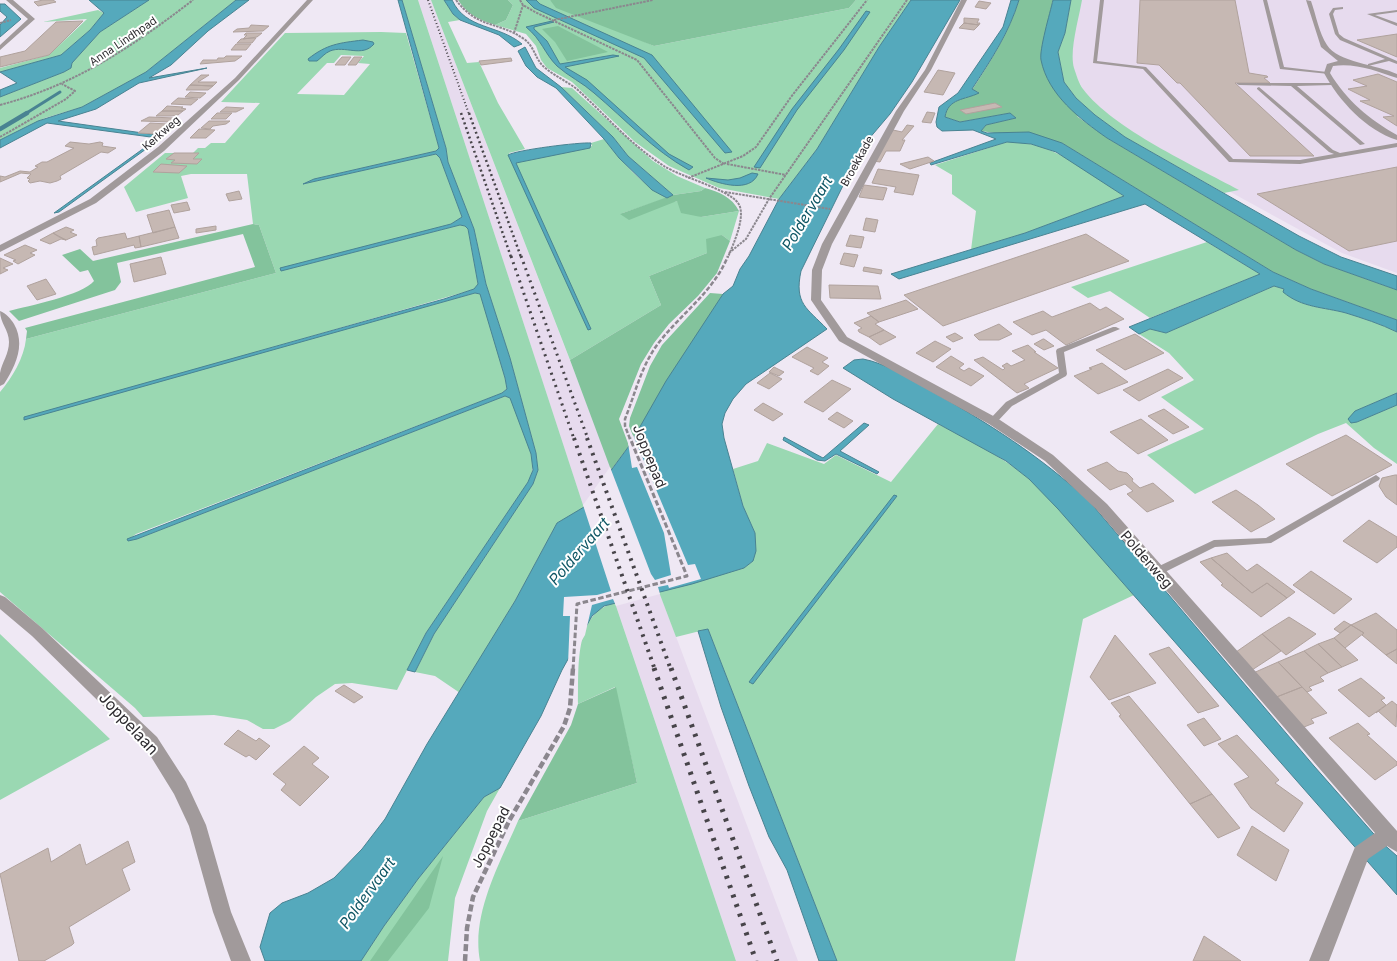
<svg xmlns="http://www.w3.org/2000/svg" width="1397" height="961" font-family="Inter,sans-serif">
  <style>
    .built { fill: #e7dbee }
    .green { fill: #9ad8b2; fill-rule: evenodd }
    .forest { fill: #83c39c }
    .water { fill: #55a9bc; stroke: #498392 }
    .pier { fill: #efe8f4 }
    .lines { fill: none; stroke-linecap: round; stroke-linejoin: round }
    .stream-far1 { stroke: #498392; stroke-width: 3 }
    .stream { stroke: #498392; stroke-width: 4.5 }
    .building { fill: #c6b8b3; stroke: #b0a29d }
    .path-far3 { stroke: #8b878e; stroke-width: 2; stroke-dasharray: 2.5 1; stroke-linecap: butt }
    .path-far2 { stroke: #8b878e; stroke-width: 2.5; stroke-dasharray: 4.5 2; stroke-linecap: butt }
    .path-far1 { stroke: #8b878e; stroke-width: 3; stroke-dasharray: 5.5 2.5; stroke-linecap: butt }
    .path { stroke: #8b878e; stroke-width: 4.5; stroke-dasharray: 7 3; stroke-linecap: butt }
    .lane { fill: #a19a9b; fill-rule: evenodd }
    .street { fill: #a19a9b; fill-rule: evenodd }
    .rail-far4 { stroke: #474449; stroke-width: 2; stroke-dasharray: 1 2.5; stroke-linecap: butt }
    .rail-far3 { stroke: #474449; stroke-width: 2.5; stroke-dasharray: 2 3; stroke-linecap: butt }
    .rail-far2 { stroke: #474449; stroke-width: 3; stroke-dasharray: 2 4.5; stroke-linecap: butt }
    .rail-far1 { stroke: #474449; stroke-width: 4; stroke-dasharray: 2.5 5.5; stroke-linecap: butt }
    .rail { stroke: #474449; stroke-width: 5; stroke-dasharray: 3 7; stroke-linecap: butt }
    .labels { text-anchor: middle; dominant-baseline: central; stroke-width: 4; stroke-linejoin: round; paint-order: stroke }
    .far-street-label { font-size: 11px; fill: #2d2b2f; stroke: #fff }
    .street-label { font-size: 14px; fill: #2d2b2f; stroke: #fff }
    .water-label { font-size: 15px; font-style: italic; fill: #0e5664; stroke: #fff }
    .near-street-label { font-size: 16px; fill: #2d2b2f; stroke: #fff }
  </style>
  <rect width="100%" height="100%" fill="#efe8f4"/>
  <path class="built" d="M418,0H431L660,594L798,961H736L609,585Z
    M1069,0H1397V273L1342,253L1150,148L1089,101L1068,60Z"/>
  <path class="green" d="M149,0H236L146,72L82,107L45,118L0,140V97L64,72L71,68L72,63L100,32Z
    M402,0H418L584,508L557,523L515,601L460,693L435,676L415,672L434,634L533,484L538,470L536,453L510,358L486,284L474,229L448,162L446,148Z
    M431,0H444L453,14L460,20L448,22L467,63L479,62L498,103L525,149L509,153L591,329L515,163L592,146L591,143L604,139C622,162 641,184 667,198L620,214L677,201L701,217L739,211L730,241L722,235L707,253L649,276L661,305L570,360Z
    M508,0H550L654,46L849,8L856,0H911L879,47L817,149L779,199L719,188L669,166L635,142L572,82L547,68L541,60L536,46L526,34L495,25L506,20L513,5Z
    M1071,0H1082C1079,18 1069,51 1074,68C1076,74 1079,84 1083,89C1113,129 1195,166 1239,190L1224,193L1125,137L1095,115L1076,98L1064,82L1058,52L1065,33Z
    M98,10L104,13L90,30L61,55L0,72V68L49,55L87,19L43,22Z
    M381,32L406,33L439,148L436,151L314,179L303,184L436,154L440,158L462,217L451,224L281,271L460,225L465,226L468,229L478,284L475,289L24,419L475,293L481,294L505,378L507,389L502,393L136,534L128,540L137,539L505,396L511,398C519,414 536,453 532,471C532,475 530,479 528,482L426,633L397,690L352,683L335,684L316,697L290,721L274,729H263L247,720L214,715L143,717L135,708L0,592V392C12,378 24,358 26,339L276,273L259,225L253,224L247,174H191L181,176L188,198L136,212L124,187L165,153H193L198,148H205L211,143H225L260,103L221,102L285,33ZM341,55L364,56L358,63L370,64L344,95L297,94L327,63H334Z
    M561,87L572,88L653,161L677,176L705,188L701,191L673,195L628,156L613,137Z
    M1007,142C1051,140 1089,173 1124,196L1025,233L971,250L976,211L952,194V175L935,165Z
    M1207,242L1260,274L1150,318L1110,291L1088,298L1071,287Z
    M1274,286L1284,289V292C1302,308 1324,307 1346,313C1362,318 1381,324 1397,332V393L1355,411L1357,422L1397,405V464L1374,448L1346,423L1318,434L1195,494L1147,455L1204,429L1161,397L1194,380L1169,353L1139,334L1150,329L1166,333Z
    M938,424C969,440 1002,456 1029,479C1066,511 1101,558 1134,595L1083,619L1015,961H837L708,629L676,637L659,592L744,568L753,561L755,533L743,506L733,469L758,461L767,443L824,464L836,455L891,482Z
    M615,603L736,961H480C471,914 500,863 518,821L637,783L615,687L578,704C579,671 573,612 615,603Z
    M0,634L110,739L0,800Z
    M500,788L487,811L455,898L448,961H361L384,926L418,879L484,797Z"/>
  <path class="forest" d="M458,0H508L513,5L506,20L495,25C479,20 468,15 458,0Z
    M550,0H856L849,8L654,46L556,8Z
    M1019,0H1053L1041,59L1078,117L1107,138L1296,250L1324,264L1397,290V320L1311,289L1273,272L1062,143L981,131L986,125L1016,118L1010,113L960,122L945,117C948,97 965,101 978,92L972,90C991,61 1009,33 1019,0Z
    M558,26L608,52L567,61L555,42L542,29Z
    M705,188C719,192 732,197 739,211L701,217L681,213L677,201L629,220L620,214L673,195L701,191Z
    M253,224L259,225L276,273L26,339L27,331L25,328L255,267L243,234L117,263L121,282L115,290L19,321L9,311C28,306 83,295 94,281L88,270L80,272L62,255L80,249L93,261Z
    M722,235L730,241L717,273L698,296L669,324L654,343L641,364L619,419L629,446L611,470L570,360L661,305L649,276L707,253L706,239Z
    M710,293L723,294L634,438L629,426L630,418L650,366L662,345Z
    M616,687L637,783L518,821L571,725L578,704Z
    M443,856L429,908L388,961H370Z"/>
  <path class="water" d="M89,0H149L100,32L72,63L71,68L64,72L0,97V90L17,83L0,72L61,55L90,30L104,13Z
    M236,0H249L208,31L171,65L149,78L207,68L139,83L96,109L58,121L164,136L59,212L54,213L158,138L47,123L0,148V140L38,121L82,107L146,72Z
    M398,0H402L446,148L448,162L474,229L486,284L510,358L536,453L538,470L533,484L434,634L415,672L407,670L426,633L528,482L533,470L531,454L510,398L505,396L137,539L128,541L127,539L502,393L507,389L505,378L480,294L475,293L24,420V417L444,299L474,289L478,284L468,229L465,226L460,225L281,271L280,268L451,224L462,217L440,158L436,154L303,184L314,179L436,151L439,148Z
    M444,0H452C466,30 498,24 522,44L514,47L499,35L460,20L453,14Z
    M526,0H536L540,4L652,55L732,152L725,153L644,58L534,8Z
    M911,0H960L912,82L890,114L862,147L801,271C794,304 807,308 827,329L746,384L733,399L725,413L722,424L724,438L743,506L755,533L756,551L753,561L744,568L692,584L604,606L592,616L562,670L541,716L500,788L484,797L418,879L384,926L361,961H265L260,947L270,913L282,903L308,893L334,878L362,849L385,819L427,744L515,601L557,523L584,507L629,446L666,381L723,294L733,286L740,269L749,256L779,199L817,149L879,47Z
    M1011,0H1019C1009,33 991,60 972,89L979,93C965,100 948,98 945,117L960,122L1010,113L1016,118L986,125L981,131L987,133L1029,132L1062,143L1273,272L1311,289L1397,320V332C1381,324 1362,318 1346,313C1324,307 1302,308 1283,292L1284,289L1274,286L1166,333L1150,329L1139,334L1129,327L1260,274L1145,204L899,279L891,274L1025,233L1124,196L1056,152L1031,144L1007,142L931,165L930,163L996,139L973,130L942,131L937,127L936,122L939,107L958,93L1003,27Z
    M1053,0H1071L1065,33L1058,52L1064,82L1076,98L1095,115L1125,137L1299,236L1341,257L1397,276V290L1324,264L1296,250L1107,138C1080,119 1048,95 1041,60C1039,50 1050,13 1053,0Z
    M0,4H5L21,19L0,37V25L7,17L0,11Z
    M866,11L870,12L844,50L797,110L760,168L754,167L792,109L839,49Z
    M552,21L554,22L534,27V29L547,41L560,64L613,55L619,56L565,67L587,80L669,154L693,167L689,170C653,150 626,120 594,93C583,83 568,76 557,66C544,53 542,40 526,27Z
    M363,40L373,42L374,44C362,58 345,45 330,51C325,53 321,58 317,61H309L308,59C327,44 339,43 363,40Z
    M525,47L536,68L561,87L613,137L628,156L673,195L667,198L652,190L619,158L604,139L556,88L537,77L526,66L518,51Z
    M591,143L590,148L516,163L591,329L588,330L508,155C516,150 580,142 591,143Z
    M752,173L758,174C750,193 720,184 706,178L728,180L740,178Z
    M863,359C885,363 908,378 928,389C988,423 1039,455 1090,502L1314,766L1380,841L1397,856V895L1058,509L1029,479L1006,461L893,399L843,368L854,360Z
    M1397,393V405L1357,422L1351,423L1348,419L1355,411Z
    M864,423L869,425L840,451L879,472L877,474L836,454L825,461L817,460L783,440L784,437L823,458Z
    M894,495L897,496L753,684L749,682Z
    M708,629L837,961H819L787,870L769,837L749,786L721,707L698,631Z"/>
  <path class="pier" d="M633,435L688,565L695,564L701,579L669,588L668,585L658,587L660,594L616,606L613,599L592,605L585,635L568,664L570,616H563L564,597L597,595L611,591L583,505L610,467L651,574L655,580L671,575L664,533L637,467L632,468L628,443Z"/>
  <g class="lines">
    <path class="stream-far1" d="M25,114L60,92"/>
    <path class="stream" d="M0,129L27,113"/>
  </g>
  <path class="building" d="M43,0H53L56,2L38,6L34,2Z
    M1140,0H1235L1249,73L1267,76L1268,77L1264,78L1270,83H1235L1314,156H1250L1180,83H1177L1159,65L1137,63Z
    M979,1L991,3L986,9L975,7Z
    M964,18L979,19L977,23H980L979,25L964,23Z
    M83,21L49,55L0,67V57L25,51L56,22Z
    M964,23L979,25L974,30L959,28Z
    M251,25L269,26L263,31L233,32L237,29L249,28Z
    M246,33H262L257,37L243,39L247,35H244Z
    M1397,34V57L1357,40Z
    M254,38H256L252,43H237L241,39Z
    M236,44H251L246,50H231Z
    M226,56H242L235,61L200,64L203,60H217L218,58H224Z
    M342,57H351L345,65H335Z
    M354,57H362L356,65H348Z
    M511,58L512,61L481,65L479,61Z
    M938,70L955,73L943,95L924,92Z
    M1378,74L1397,82V126L1383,117L1394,116L1360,101L1370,100L1348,89L1367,86L1353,80Z
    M201,75H209L198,82H217L213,86L190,85Z
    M190,85L213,86L208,90H186Z
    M190,92L206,93L200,98L185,97Z
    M178,98L198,99L191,105L171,104Z
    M995,103L1002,107L966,114L960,110Z
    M167,106L183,107L181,108L186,109L183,111H162Z
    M226,107L244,108L236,112H220Z
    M162,111H183L178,115L171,116H156Z
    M927,112L935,113L931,123L922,122Z
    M217,113H232L226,119H211Z
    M149,117L175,118L170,122L141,121Z
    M209,121H230L226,124L213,126L210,129L201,128Z
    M150,123L168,124L156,134L138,133Z
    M907,125L914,126L902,140H905L900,151H886L880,162L873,161L893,130L902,132Z
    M199,129L215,130L206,138H190Z
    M70,142L89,144L100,142L103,143L102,146L116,148L108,153L101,152L60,176L61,179L57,181L50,183L40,181L30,183L28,181L30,179L27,178L31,174L21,173L0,182V176L5,177L20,171L30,172L38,167L35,166L42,162H47L74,148L65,146Z
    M174,153H199L193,159H202L197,164L171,163L175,160L166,159Z
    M928,157L934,161L910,169L900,164Z
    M161,164L187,166L179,173L153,172Z
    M1397,167V241L1349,251L1257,194Z
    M878,169L919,175L913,195L894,192L896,187L872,183Z
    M864,185L887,188L883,200L859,197Z
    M239,191L242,199L229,201L226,194Z
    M187,202L190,210L174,213L171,205Z
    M169,210L175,227L153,233L147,215Z
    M866,218L878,220L875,232L863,230Z
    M216,226V230L196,233V229Z
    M66,227L74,230L70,232L77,235L66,240L53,233Z
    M175,227L179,238L141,247L139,236Z
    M53,233L59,237L66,240L61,239L50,244L40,240Z
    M125,233L127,239L139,236L141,247L135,248L134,245L94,255L92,247L97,246L96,240L98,238Z
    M1086,234L1129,261L943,326L904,295Z
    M850,235L864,237L861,248L846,246Z
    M25,245L37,250L30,253L35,255L18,264L13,261L16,260L4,255Z
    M844,253L858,255L854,267L840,264Z
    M161,257L166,274L134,282L130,264Z
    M0,258L13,264L3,268L8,270L0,274Z
    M864,267L882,270L881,274L863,271Z
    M46,279L56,294L37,300L27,286Z
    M829,285L878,286L881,299L830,298Z
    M906,300L918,309L879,322L867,313Z
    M1090,303L1100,310L1106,307L1124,319L1066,345L1046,330L1032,335L1013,322L1043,311L1052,317Z
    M871,316L879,322L875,324L884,330L869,337L859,332L858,330L862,328L854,323Z
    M999,324L1012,334L999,340H979L974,335Z
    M884,330L896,337L880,345L869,337Z
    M955,333L963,338L953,342L946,337Z
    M1135,334L1164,353L1125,370L1096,350Z
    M1043,339H1044L1054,346L1044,350L1034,344Z
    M935,341L951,349L933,362L916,353Z
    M1028,345L1036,352H1034L1058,368L1024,384L1029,388L1017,393L974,360L983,357L1003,370L1005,368L1002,366L1007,363L1011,366L1025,360L1012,351Z
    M807,347L828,358L822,362L829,366L818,375L810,371L814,368L792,357Z
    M951,356L964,364L959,368L964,371L969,368L984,376L971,386L936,367Z
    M1102,363L1128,382L1098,394L1074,376L1092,369L1089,368Z
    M774,367L784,372L779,376L769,372Z
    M1168,369L1183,378L1139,401L1123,390Z
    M770,373L782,379L769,389L757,383Z
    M832,380L851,389L823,412L804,402Z
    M763,403L783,414L773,421L754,410Z
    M1164,409L1189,427L1173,434L1148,416Z
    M837,412L853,421L844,428L828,419Z
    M1141,419L1168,440L1138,454L1110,432Z
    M1346,435L1392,465L1332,496L1286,464Z
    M1107,462L1118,471L1127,473L1133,479L1132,481L1140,488L1153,483L1174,501L1147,512L1127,494L1133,491L1125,484L1110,490L1087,470Z
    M1395,475H1397V505L1386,497L1379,486L1382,478Z
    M1236,490L1258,505L1275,519L1251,532L1212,502Z
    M1369,520L1397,537V547L1377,563L1343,541Z
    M1227,553L1247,571L1257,564L1295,592L1287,598L1267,583L1252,593L1211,558Z
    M1211,558L1252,593L1267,583L1287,598L1261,617L1221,585L1223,584L1200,562Z
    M1311,571L1352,599L1334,614L1293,585Z
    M1376,613L1397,630V649L1386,655L1362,635L1364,633L1351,625Z
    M1289,617L1316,634L1286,655L1262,634Z
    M1344,621L1351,625L1340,633L1334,629Z
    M1351,625L1364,633L1345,648L1334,638Z
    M1262,634L1281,651L1252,670L1236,652Z
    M1115,635L1156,683L1109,700L1090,677Z
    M1334,638L1345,648L1358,660L1342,667L1318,644Z
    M1318,644L1342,667L1328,673L1304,651Z
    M1169,647L1219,706L1198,713L1149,654Z
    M1397,649V664L1386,655Z
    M1304,651L1328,673L1320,677L1324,681L1309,687L1312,690L1307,692L1278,662Z
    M1278,662L1302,687L1274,698L1251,674Z
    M1361,678L1385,698L1381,700L1386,705L1369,717L1338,690Z
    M344,685L363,697L354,703L335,691Z
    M1302,687L1327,713L1311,719L1314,723L1304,727L1274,698Z
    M1129,696L1212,794L1190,804L1119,716L1121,715L1111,703Z
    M1392,701L1397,705L1396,727L1378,711L1376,713Z
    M1204,718L1221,739L1204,746L1187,725Z
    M1358,723L1370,734L1367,735L1397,762V765L1375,780L1329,738Z
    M238,730L256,741L259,738L270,746L256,760L249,755L246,757L224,744Z
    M1237,735L1279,780L1275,783L1303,803L1284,832L1251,808L1234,784L1249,777L1218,744Z
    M304,746L319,758L312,764L329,777L300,806L281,790L286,784L273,774Z
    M1212,794L1240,828L1218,838L1190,804Z
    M1252,826L1289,850L1276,881L1237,855Z
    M128,841L135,862L122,869L130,890L69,927L74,943L72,945L44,961H19L0,874L48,848L51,862L80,844L86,865Z
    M1204,936L1241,961H1193Z"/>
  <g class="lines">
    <path class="path-far3" d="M456,0C478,29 498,21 524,39C534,46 535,58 543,66C554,76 567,81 578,90C606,116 631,145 664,166C681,177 728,189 738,203C747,215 733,245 728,257
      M520,0L523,5L535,12L637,60L715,158L724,164
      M554,20L653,0
      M0,23L11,20
      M514,33L523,5
      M0,105C75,85 132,47 193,0
      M0,137L66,99L75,91L62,84
      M727,164L786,175
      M688,178L743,156L756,147L791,97L867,0
      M725,192L830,209
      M729,253L746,239L769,199L907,0"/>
    <path class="path-far2" d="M630,439L625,426V419C635,394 641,367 657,345C680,314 713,293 728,256"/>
    <path class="path-far1" d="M573,670L577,604L687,576L630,438"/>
    <path class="path" d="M465,961L467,928L473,897L509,821L564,726L570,708L573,668"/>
    <path class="lane" d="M1100,0H1104L1097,61L1146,67L1233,159L1300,160L1334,154L1329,152L1257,89V88L1259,87L1333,150L1340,153L1397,143V147L1300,164L1229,162L1143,69L1093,63Z
      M1263,0H1267L1284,67L1327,72L1329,73V74L1280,69Z
      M1343,7V9L1335,10L1333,14L1339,34L1344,38L1397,61V64L1389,61L1368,66V64L1385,59L1340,40L1335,34L1329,14L1333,8Z
      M1397,10V12L1375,15L1397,23V26L1367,14Z
      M1237,83H1334V84L1332,85L1297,86L1365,144L1360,145L1291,86L1239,85L1237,84Z
      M1113,327H1116L1120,329L1064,352L1067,374L1066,376L1012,406L996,423H990L989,421L990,419L1006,402L1059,373L1056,351L1057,349Z
      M1376,475L1380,478L1379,480L1271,543L1215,547L1161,574L1158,575L1155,574L1153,571L1155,568L1214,540L1266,538Z"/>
    <path class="street" d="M6,0H13L35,19L0,50V45L28,19Z
      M307,0H313L239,80L164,151L96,203L0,252V245L90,199L158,147L235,78Z
      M961,0H967L931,70L904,111L832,244L822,270L821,300L847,337L997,418L1053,455L1107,504L1397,831V852L1387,846L1368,859L1329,961H1309L1355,847L1375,833L1097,510L1045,461L989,424L839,341L811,300L812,270L822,244L896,111L925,70Z
      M1306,0L1311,1C1316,15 1319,33 1327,45C1337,62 1378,65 1397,74V78C1375,71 1357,63 1333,66L1330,73C1347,101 1369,119 1397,135V140C1366,130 1339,101 1324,73L1327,64L1338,61L1321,47Z
      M0,311C6,313 11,319 14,324C26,345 15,367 4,384L0,386C0,382 0,377 0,373C2,362 9,354 9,342C9,330 0,323 0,311Z
      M0,595L5,597L42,628L157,737L186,782L206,825L231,912L251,961H231L213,912L189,826L174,794L145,747L32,636L0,609Z"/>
    <path class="rail-far4" d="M428,0L469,114"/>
    <path class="rail-far3" d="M461,113L511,257
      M469,113L521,257"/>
    <path class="rail-far2" d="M511,256L574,439
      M521,256L588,439"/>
    <path class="rail-far1" d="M574,438L655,670
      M587,438L671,670"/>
    <path class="rail" d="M654,668L756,961
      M671,668L777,961"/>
  </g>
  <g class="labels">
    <g class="far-street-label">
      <text transform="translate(123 41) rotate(-34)">Anna Lindhpad</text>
      <text transform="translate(161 133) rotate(-41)">Kerkweg</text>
      <text transform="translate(857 161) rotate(-61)">Broekkade</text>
    </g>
    <g class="street-label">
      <text transform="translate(650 456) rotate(68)">Joppepad</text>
      <text transform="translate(1147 559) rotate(49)">Polderweg</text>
      <text transform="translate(490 837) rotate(-63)">Joppepad</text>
    </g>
    <g class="water-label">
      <text transform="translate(807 213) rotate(-59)">Poldervaart</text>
      <text transform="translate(579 551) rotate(-49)">Poldervaart</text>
      <text transform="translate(367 893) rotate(-54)">Poldervaart</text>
    </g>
    <g class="near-street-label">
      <text transform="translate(129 723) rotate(47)">Joppelaan</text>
    </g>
  </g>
</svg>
